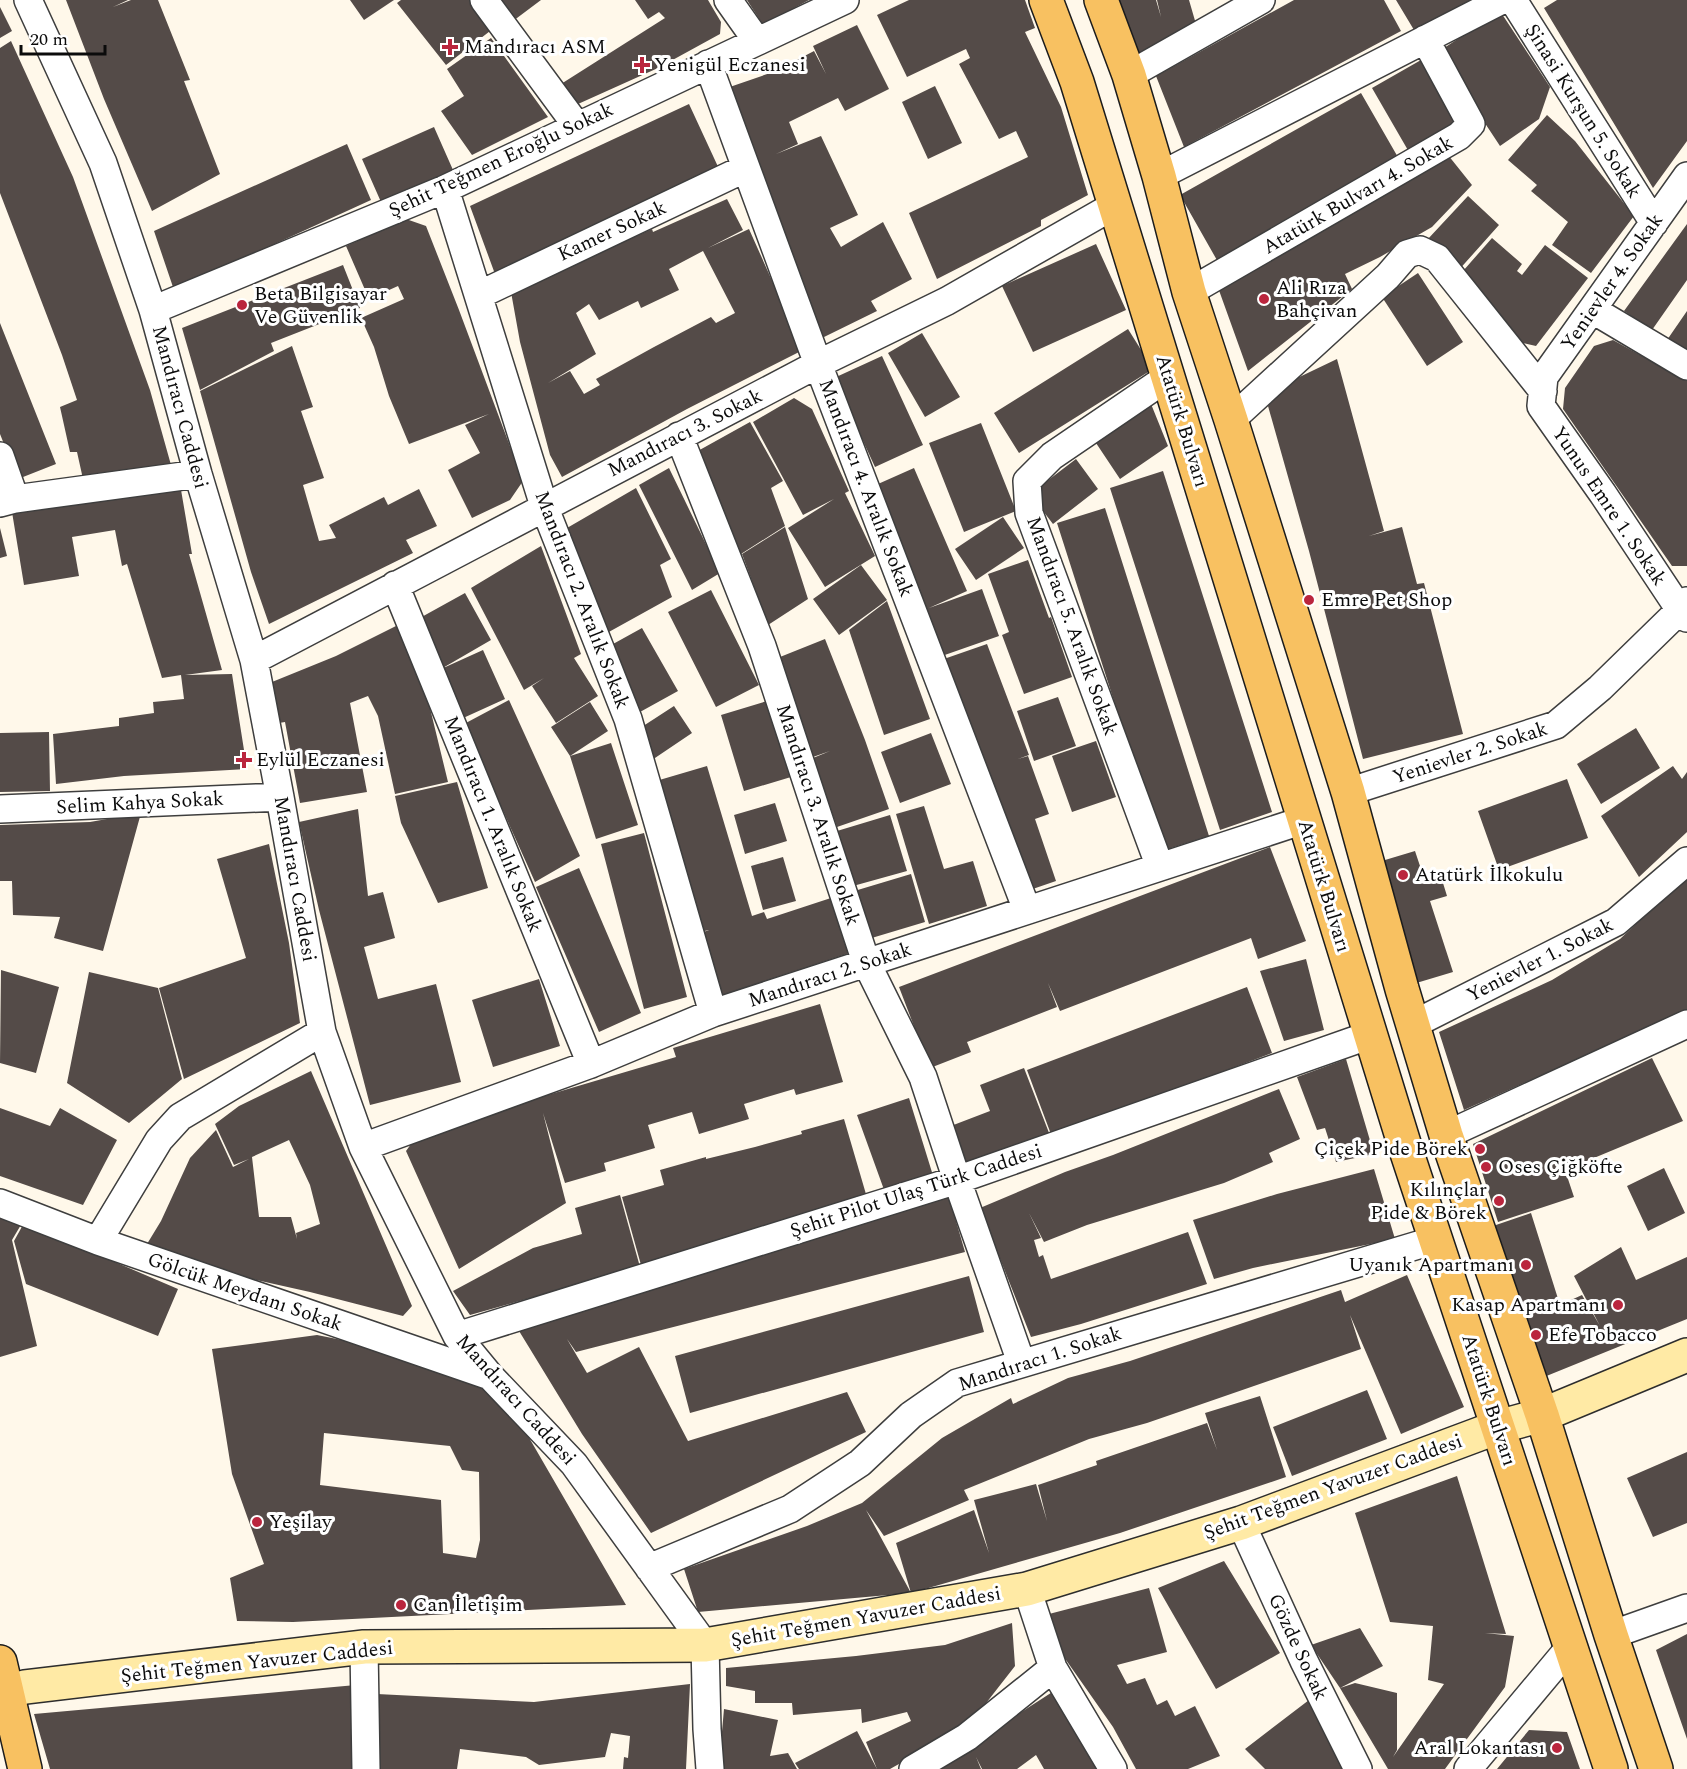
<svg xmlns="http://www.w3.org/2000/svg" width="1687" height="1769" font-family="Spectral,serif">
  <style>
    .building { fill: #544b48; fill-rule: evenodd }
    .lines { fill: none; stroke-linecap: round; stroke-linejoin: round }
    .street-casing { stroke: #3e3e3e; stroke-width: 30 }
    .secondary-casing { stroke: #2d2d2d; stroke-width: 36 }
    .primary-casing { stroke: #1c1c1c; stroke-width: 36 }
    .street { stroke: #fff; stroke-width: 27 }
    .secondary { stroke: #ffeaa5; stroke-width: 33 }
    .primary { stroke: #f8c161; stroke-width: 33 }
    .poi-dot { fill: #ba253d; stroke: #fff; stroke-width: 2 }
    .labels { text-anchor: middle; dominant-baseline: central; stroke-width: 6; stroke-linejoin: round; paint-order: stroke }
    .poi-label { font-size: 20px; fill: #0b0b0b; stroke: #fff; text-anchor: start }
    .street-label { font-size: 20px; fill: #0b0b0b; stroke: #fff }
  </style>
  <rect width="100%" height="100%" fill="#fff8ea"/>
  <path class="building" d="M66,0H128L113,7L131,0H158L190,80L184,81L220,174L152,211L104,99Z
    M350,0H394L364,20Z
    M401,0H472L494,28L446,65L397,3Z
    M490,0H541L509,24Z
    M635,0H708L721,22L720,34L658,68L578,104L561,84L665,18L659,12L648,19Z
    M747,0H809L763,25Z
    M909,0H1025L1035,28L1025,32L1061,107L1088,195L1041,220V226L937,279L909,213L1028,157L1016,131L999,139L959,64L970,58L966,49L907,77L877,15Z
    M1119,0H1156L1161,17L1157,0H1189L1198,31L1137,58Z
    M1294,0H1384L1401,31L1184,147L1156,76Z
    M1396,0H1474L1417,35Z
    M1557,0H1687V141L1653,188L1544,8Z
    M0,7L12,31L0,38Z
    M1500,11L1550,87L1539,119L1500,146L1438,52Z
    M857,25L889,89L845,111L838,98L789,122L798,144L776,154L821,136L858,215L830,228L841,247L883,222L912,279L871,301L877,311L822,338L721,90L776,71L814,51L826,74L813,46Z
    M491,38L548,117L472,155L441,111L464,96L447,69Z
    M11,41L73,177L150,390L171,465L83,479L77,452H70L60,407L77,400L62,355L0,193V48Z
    M1421,60L1458,123L1409,152L1372,88Z
    M935,86L962,143L928,159L902,102Z
    M1361,93L1399,159L1218,262L1180,195Z
    M689,104L720,171L495,274L470,206Z
    M1547,115L1575,141L1634,216L1591,273L1552,245L1568,222L1531,191L1537,185L1508,160Z
    M434,127L453,170L381,202L362,159Z
    M347,144L371,200L174,290L154,231Z
    M1448,155L1472,185L1432,227L1380,257L1345,274L1352,289L1248,371L1216,282Z
    M1468,196L1499,225L1457,272L1427,240Z
    M727,199L743,230L708,248L749,229L803,350L687,409L562,477L550,455L520,342L511,292L652,229L653,232ZM703,251L735,313L716,323L711,317L654,347L596,379L600,385L584,394L570,371L548,383L596,354L576,313L589,304L599,320L638,301L641,308L679,290L669,269Z
    M406,219L426,226L459,310L523,481L510,500L472,518L448,470L480,453L465,425L489,414L409,444L389,396L374,347L361,318L404,299L398,286L369,299L346,246Z
    M1687,224V280L1652,330L1624,311Z
    M1492,238L1522,264L1517,271L1522,275L1545,245L1588,278L1536,346L1514,341L1456,279Z
    M1096,244L1126,310L1033,352L1002,286Z
    M343,265L360,308L271,343L274,351L200,390L182,328Z
    M1418,273L1463,342L1427,366L1382,297Z
    M1687,311V355L1667,340Z
    M0,323L56,464L18,479L0,434Z
    M1128,329L1153,369L1019,453L994,413Z
    M922,333L960,397L925,417L888,353Z
    M1613,340L1687,381V566H1672L1563,409L1565,388L1594,346Z
    M292,346L313,407L301,411L324,478L303,485L319,541L336,538L329,525L384,497L388,505L419,489L437,526L406,540L413,553L269,624L251,572L200,391Z
    M882,356L923,445L875,467L834,378Z
    M1337,359L1384,531L1369,536L1402,527L1417,584L1424,583L1463,734L1363,759L1309,551L1268,406L1291,381Z
    M794,398L812,409L849,491L845,493L875,556L825,587L788,528L834,499L803,515L753,422Z
    M1149,399L1168,446L1120,479L1092,437Z
    M750,422L783,481L771,488L785,526L741,554L696,452Z
    M981,423L1016,511L964,532L929,443Z
    M1076,459L1098,489L1053,524L1030,494Z
    M669,468L720,573L692,590L639,485Z
    M914,468L967,591L929,608L982,589L999,636L939,657L869,488Z
    M1163,471L1272,812L1220,830L1110,488Z
    M180,484L192,554H189L222,670L185,675L232,674L247,769L124,776L56,784L53,734L119,726V718L154,713L153,702L184,699L181,675L162,678L127,564L122,566L115,530L72,537L79,576L24,585L12,512Z
    M636,488L671,559L660,565L672,597L607,633L567,528Z
    M1105,508L1209,836L1162,851L1057,523Z
    M1003,517L1024,548L976,580L955,549Z
    M785,527L808,599L768,625L742,554Z
    M0,528L7,556L0,558Z
    M541,546L581,654L574,658L598,696L556,723L532,686L544,678L524,690L471,588Z
    M1028,560L1049,618L1051,617L1072,677L1024,694L1002,635L1009,632L988,574Z
    M861,565L887,600L839,635L813,599Z
    M711,590L759,685L716,707L668,612Z
    M465,593L491,640L441,669L483,650L505,699L461,719L418,619Z
    M887,601L930,719L884,735L849,630Z
    M400,624L429,704L448,782L395,794L378,716L368,696L350,703L367,792L300,803L285,722L279,723L272,682L336,656Z
    M642,628L678,691L640,712L604,649Z
    M825,639L865,740L889,809L837,827L813,758L830,751L813,757L775,659Z
    M987,644L1029,755L1018,759L1028,756L1049,814L1035,819L1056,881L1024,892L941,660Z
    M1058,697L1076,746L1034,761L1017,711Z
    M509,700L580,856L535,882L464,724Z
    M767,701L791,777L744,791L721,715Z
    M590,702L608,731L570,756L551,727Z
    M674,706L692,733L652,760L634,732Z
    M1636,728L1660,768L1601,804L1577,764Z
    M49,732L50,791L0,792V733Z
    M931,733L951,784L900,803L881,752Z
    M1096,741L1116,797L1072,812L1052,756Z
    M611,743L638,825L596,839L570,756Z
    M707,766L752,916L764,912L767,919L837,896L856,951L719,996L698,934L709,930L700,932L656,781Z
    M1673,766L1682,779L1687,772V832L1639,877L1601,816Z
    M1567,779L1588,838L1499,870L1478,811Z
    M457,782L488,888L438,903L401,823L395,796Z
    M775,803L787,841L745,854L734,815Z
    M924,806L944,869L973,861L987,906L929,924L896,814Z
    M358,809L368,896L383,892L395,938L364,947L378,999L436,984L461,1082L370,1105L319,910L299,822Z
    M141,813L103,951L54,938L60,917L13,915L12,881H0V825L90,822Z
    M890,815L907,871L853,886L837,831Z
    M644,833L687,997L644,1009L601,844Z
    M269,844L289,943L300,1023L184,1079L159,988L246,958L217,859Z
    M1270,847L1306,941L1258,959L1251,938L1060,1011L1048,983L1057,1007L967,1042L971,1052L930,1068L899,987Z
    M1415,851L1423,875L1439,870L1447,896L1430,901L1453,972L1413,984L1375,863Z
    M783,857L796,901L763,910L751,866Z
    M579,868L641,1013L599,1032L536,887Z
    M911,874L925,922L865,940L851,892Z
    M1687,876V1010L1464,1110L1439,1032L1552,980L1620,939Z
    M1306,959L1324,1030L1284,1041L1260,971Z
    M1,970L59,987L36,1073L0,1063Z
    M89,972L158,988L182,1079L129,1123L67,1083Z
    M539,979L560,1046L493,1067L472,1000Z
    M1247,987L1272,1053L1052,1137L1027,1070Z
    M820,1004L843,1082L796,1095L794,1089L744,1104L749,1119L699,1134L692,1112L648,1125L655,1148L604,1163L606,1171L565,1183L543,1113L566,1203L459,1269L406,1151L419,1133L676,1057L673,1048Z
    M1652,1058L1683,1121L1565,1170L1574,1197L1498,1222L1473,1144Z
    M1346,1059L1374,1154L1336,1162L1325,1128L1317,1130L1297,1077Z
    M1024,1068L1051,1138L960,1173L943,1129L990,1111L980,1085Z
    M311,1071L412,1306L403,1316L310,1292L225,1273L147,1244L161,1221L190,1158L216,1130L233,1167L249,1159L234,1165L215,1124L239,1106ZM289,1140L310,1185L320,1224L296,1233L297,1239L291,1217H259L252,1157Z
    M1279,1089L1300,1139L1269,1153L1273,1162L1224,1183L1087,1225L1044,1242L1029,1213L1041,1238L1034,1240L1039,1257L1043,1255L1051,1279L1188,1232L1207,1284L1081,1324L1031,1337L980,1208L1065,1172L1113,1155Z
    M909,1098L935,1182L887,1198L857,1115Z
    M0,1108L50,1126L60,1108L117,1140L83,1205L0,1176Z
    M844,1119L868,1201L641,1265L622,1197L664,1185L660,1170L706,1157V1159L755,1147L802,1134L801,1131Z
    M1664,1168L1685,1213L1648,1231L1627,1186Z
    M1374,1169L1395,1239L1253,1268L1214,1279L1193,1220L1277,1194Z
    M620,1195L640,1267L470,1315L453,1291L533,1248L582,1234L575,1208Z
    M949,1197L965,1252L576,1352L567,1339L587,1373L639,1347L688,1441L847,1392L866,1432L651,1533L582,1434L516,1326Z
    M0,1213L22,1223L12,1240L37,1346L0,1357Z
    M1531,1213L1560,1305L1582,1295L1600,1326L1574,1276L1621,1247L1636,1280L1687,1257V1319L1544,1377L1493,1226Z
    M24,1223L178,1289L158,1336L26,1284L14,1241Z
    M1407,1275L1464,1407L1401,1434L1350,1315L1361,1349L1147,1423L1089,1439L964,1490L969,1500L884,1536L866,1510L911,1593L896,1543L974,1510L989,1553L974,1500L1036,1484L1047,1521L1038,1485L1097,1465L1096,1461L1207,1423L1217,1450L1205,1413L1260,1396L1286,1477L1120,1533L911,1593L698,1612L684,1569L807,1526L862,1503L942,1438L1011,1398L1013,1404L1068,1378L1130,1361L1341,1290L1345,1302Z
    M969,1276L984,1332L690,1413L675,1356Z
    M317,1335L392,1350L469,1376L513,1410L626,1605L293,1622L237,1621L230,1578L264,1564L232,1474L212,1349ZM324,1433L450,1446L462,1470L479,1472L480,1540L476,1558L443,1553L441,1500L320,1485Z
    M1367,1390L1387,1439L1292,1476L1273,1427Z
    M1687,1452V1523L1653,1537L1627,1478Z
    M1457,1476L1506,1634L1485,1633L1514,1636L1505,1687L1445,1769H1388L1340,1688L1355,1683L1397,1693V1750L1393,1757L1444,1684L1428,1680L1433,1626L1390,1622L1355,1513Z
    M1224,1561L1280,1653L1216,1689L1158,1588Z
    M1149,1588L1167,1652L1117,1665L1127,1684L1145,1678L1157,1705L1167,1700L1175,1716L1195,1706L1220,1756L1188,1769H1136L1113,1727L1059,1650L1049,1614Z
    M1012,1623L1015,1666L976,1716L965,1727L890,1769H877L866,1742L911,1721L907,1712L862,1723L861,1709L793,1715L792,1703H755V1691L726,1686V1668L856,1656L945,1645Z
    M1360,1628L1383,1666L1340,1688L1311,1645Z
    M1687,1634V1739L1656,1650Z
    M690,1684L686,1769H623L624,1757L628,1758L630,1736L611,1733L605,1757L539,1765L526,1757L460,1749L457,1769H375L377,1694L534,1702Z
    M356,1685L354,1769H50L34,1714Z
    M1057,1689L1104,1769H1044L1036,1755L1017,1769H982L976,1757L981,1769H938L970,1745Z
    M1309,1700L1351,1769H1265L1245,1749Z
    M724,1709L778,1720L770,1756L788,1753L797,1769H721L719,1765Z
    M1529,1730L1567,1732L1580,1769H1497Z
    M857,1731L877,1769H799L795,1763Z"/>
  <g class="lines">
    <g class="street-casing">
      <path id="street" d="M28,0L103,163L153,310L198,474L254,660L280,797L322,1032L363,1147L457,1336L490,1376L574,1464L705,1645L707,1729L710,1769
        M484,0L577,126
        M728,0L757,41
        M1513,0L1654,223
        M708,64L818,364L1027,910
        M1129,75L1261,0
        M1159,176L1502,0
        M1687,176L1544,377L1541,406L1603,494L1680,610L1687,618
        M445,189L544,506L628,719L713,1013
        M1189,292L1459,136L1471,124L1425,39
        M479,295L746,168
        M153,310L445,189L845,0
        M1593,310L1687,366
        M1231,420L1388,276L1407,254L1420,250L1437,258L1543,391
        M679,436L762,646L866,962L923,1077L957,1180L1021,1362
        M0,456L15,499
        M0,503L15,499L198,474
        M395,585L591,1064
        M254,660L818,364L947,301L1115,205
        M1348,792L1556,725L1600,688L1680,610L1687,601
        M0,809L280,797
        M1160,867L1029,513L1027,481L1052,456L1168,377
        M1414,1024L1616,922L1687,861
        M1446,1135L1687,1024
        M363,1147L591,1064L713,1013L1304,820
        M0,1203L98,1241L490,1376
        M98,1241L159,1140L180,1117L322,1032
        M457,1336L957,1180L1370,1035
        M1241,1523L1304,1661L1358,1769
        M649,1568L790,1509L860,1463L911,1415L957,1383L1435,1240
        M1027,1589L1053,1668L1113,1769
        M1611,1635L1687,1608
        M364,1647L366,1769
        M913,1769L967,1737L1053,1668
        M1468,1769L1570,1647"/>
    </g>
    <g class="secondary-casing">
      <path id="secondary" d="M7,1692L25,1687L364,1647L705,1645L1027,1589L1241,1523L1498,1427L1542,1415L1687,1355"/>
    </g>
    <g class="primary-casing">
      <path id="primary" d="M1046,0L1077,82L1407,1153L1611,1769
        M1101,0L1129,75L1159,176L1189,292L1231,420L1348,792L1402,989L1446,1135L1542,1415L1611,1635L1656,1769
        M0,1662L25,1769"/>
    </g>
    <use href="#street" class="street"/>
    <use href="#secondary" class="secondary"/>
    <use href="#primary" class="primary"/>
  </g>
  <g class="poi-dot">
    <path d="M447 38h6v6h6v6h-6v6h-6v-6h-6v-6h6z"/>
    <path d="M639 56h6v6h6v6h-6v6h-6v-6h-6v-6h6z"/>
    <circle cx="1264" cy="299" r="6"/>
    <circle cx="242" cy="305" r="6"/>
    <circle cx="1309" cy="600" r="6"/>
    <path d="M241 751h6v6h6v6h-6v6h-6v-6h-6v-6h6z"/>
    <circle cx="1403" cy="875" r="6"/>
    <circle cx="1480" cy="1149" r="6"/>
    <circle cx="1486" cy="1167" r="6"/>
    <circle cx="1499" cy="1201" r="6"/>
    <circle cx="1526" cy="1265" r="6"/>
    <circle cx="1618" cy="1305" r="6"/>
    <circle cx="1536" cy="1335" r="6"/>
    <circle cx="257" cy="1522" r="6"/>
    <circle cx="401" cy="1605" r="6"/>
    <circle cx="1557" cy="1748" r="6"/>
  </g>
  <g class="labels">
    <g class="poi-label">
      <text x="464" y="47">Mandıracı ASM</text>
      <text x="654" y="65">Yenigül Eczanesi</text>
      <text x="1276" y="288">Ali Rıza<tspan x="1276" dy="23">Bahçivan</tspan></text>
      <text x="254" y="294">Beta Bilgisayar<tspan x="254" dy="23">Ve Güvenlik</tspan></text>
      <text x="1321" y="600">Emre Pet Shop</text>
      <text x="256" y="760">Eylül Eczanesi</text>
      <text x="1415" y="875">Atatürk İlkokulu</text>
      <text x="1468" y="1149" text-anchor="end">Çiçek Pide Börek</text>
      <text x="1498" y="1167">Oses Çiğköfte</text>
      <text x="1487" y="1190" text-anchor="end">Kılınçlar<tspan x="1487" dy="23">Pide &amp; Börek</tspan></text>
      <text x="1514" y="1265" text-anchor="end">Uyanık Apartmanı</text>
      <text x="1606" y="1305" text-anchor="end">Kasap Apartmanı</text>
      <text x="1548" y="1335">Efe Tobacco</text>
      <text x="269" y="1522">Yeşilay</text>
      <text x="413" y="1605">Can İletişim</text>
      <text x="1545" y="1748" text-anchor="end">Aral Lokantası</text>
    </g>
    <g class="street-label">
      <text transform="translate(1583 111) rotate(58)">Şinasi Kurşun 5. Sokak</text>
      <text transform="translate(501 160) rotate(-25)">Şehit Teğmen Eroğlu Sokak</text>
      <text transform="translate(1358 195) rotate(-30)">Atatürk Bulvarı 4. Sokak</text>
      <text transform="translate(612 231) rotate(-25)">Kamer Sokak</text>
      <text transform="translate(1612 282) rotate(-55)">Yenievler 4. Sokak</text>
      <text transform="translate(180 407) rotate(75)">Mandıracı Caddesi</text>
      <text transform="translate(1182 421) rotate(73)">Atatürk Bulvarı</text>
      <text transform="translate(685 433) rotate(-27)">Mandıracı 3. Sokak</text>
      <text transform="translate(866 488) rotate(69)">Mandıracı 4. Aralık Sokak</text>
      <text transform="translate(1609 506) rotate(56)">Yunus Emre 1. Sokak</text>
      <text transform="translate(582 600) rotate(69)">Mandıracı 2. Aralık Sokak</text>
      <text transform="translate(1072 626) rotate(70)">Mandıracı 5. Aralık Sokak</text>
      <text transform="translate(1470 753) rotate(-18)">Yenievler 2. Sokak</text>
      <text transform="translate(140 803) rotate(-3)">Selim Kahya Sokak</text>
      <text transform="translate(818 815) rotate(72)">Mandıracı 3. Aralık Sokak</text>
      <text transform="translate(493 824) rotate(68)">Mandıracı 1. Aralık Sokak</text>
      <text transform="translate(295 879) rotate(80)">Mandıracı Caddesi</text>
      <text transform="translate(1324 886) rotate(73)">Atatürk Bulvarı</text>
      <text transform="translate(1540 960) rotate(-27)">Yenievler 1. Sokak</text>
      <text transform="translate(830 975) rotate(-18)">Mandıracı 2. Sokak</text>
      <text transform="translate(916 1191) rotate(-18)">Şehit Pilot Ulaş Türk Caddesi</text>
      <text transform="translate(245 1292) rotate(19)">Gölcük Meydanı Sokak</text>
      <text transform="translate(1040 1359) rotate(-18)">Mandıracı 1. Sokak</text>
      <text transform="translate(516 1400) rotate(48)">Mandıracı Caddesi</text>
      <text transform="translate(1489 1400) rotate(72)">Atatürk Bulvarı</text>
      <text transform="translate(1333 1487) rotate(-20)">Şehit Teğmen Yavuzer Caddesi</text>
      <text transform="translate(866 1617) rotate(-10)">Şehit Teğmen Yavuzer Caddesi</text>
      <text transform="translate(1298 1647) rotate(65)">Gözde Sokak</text>
      <text transform="translate(257 1662) rotate(-6)">Şehit Teğmen Yavuzer Caddesi</text>
    </g>
  </g>
  <path d="M21 45v9h84v-9" fill="none" stroke="#0b0b0b" stroke-width="3"/>
  <text x="30" y="45" font-size="18" fill="#0b0b0b" stroke="#ffffff" stroke-width="4.5" paint-order="stroke">20 m</text>
</svg>
